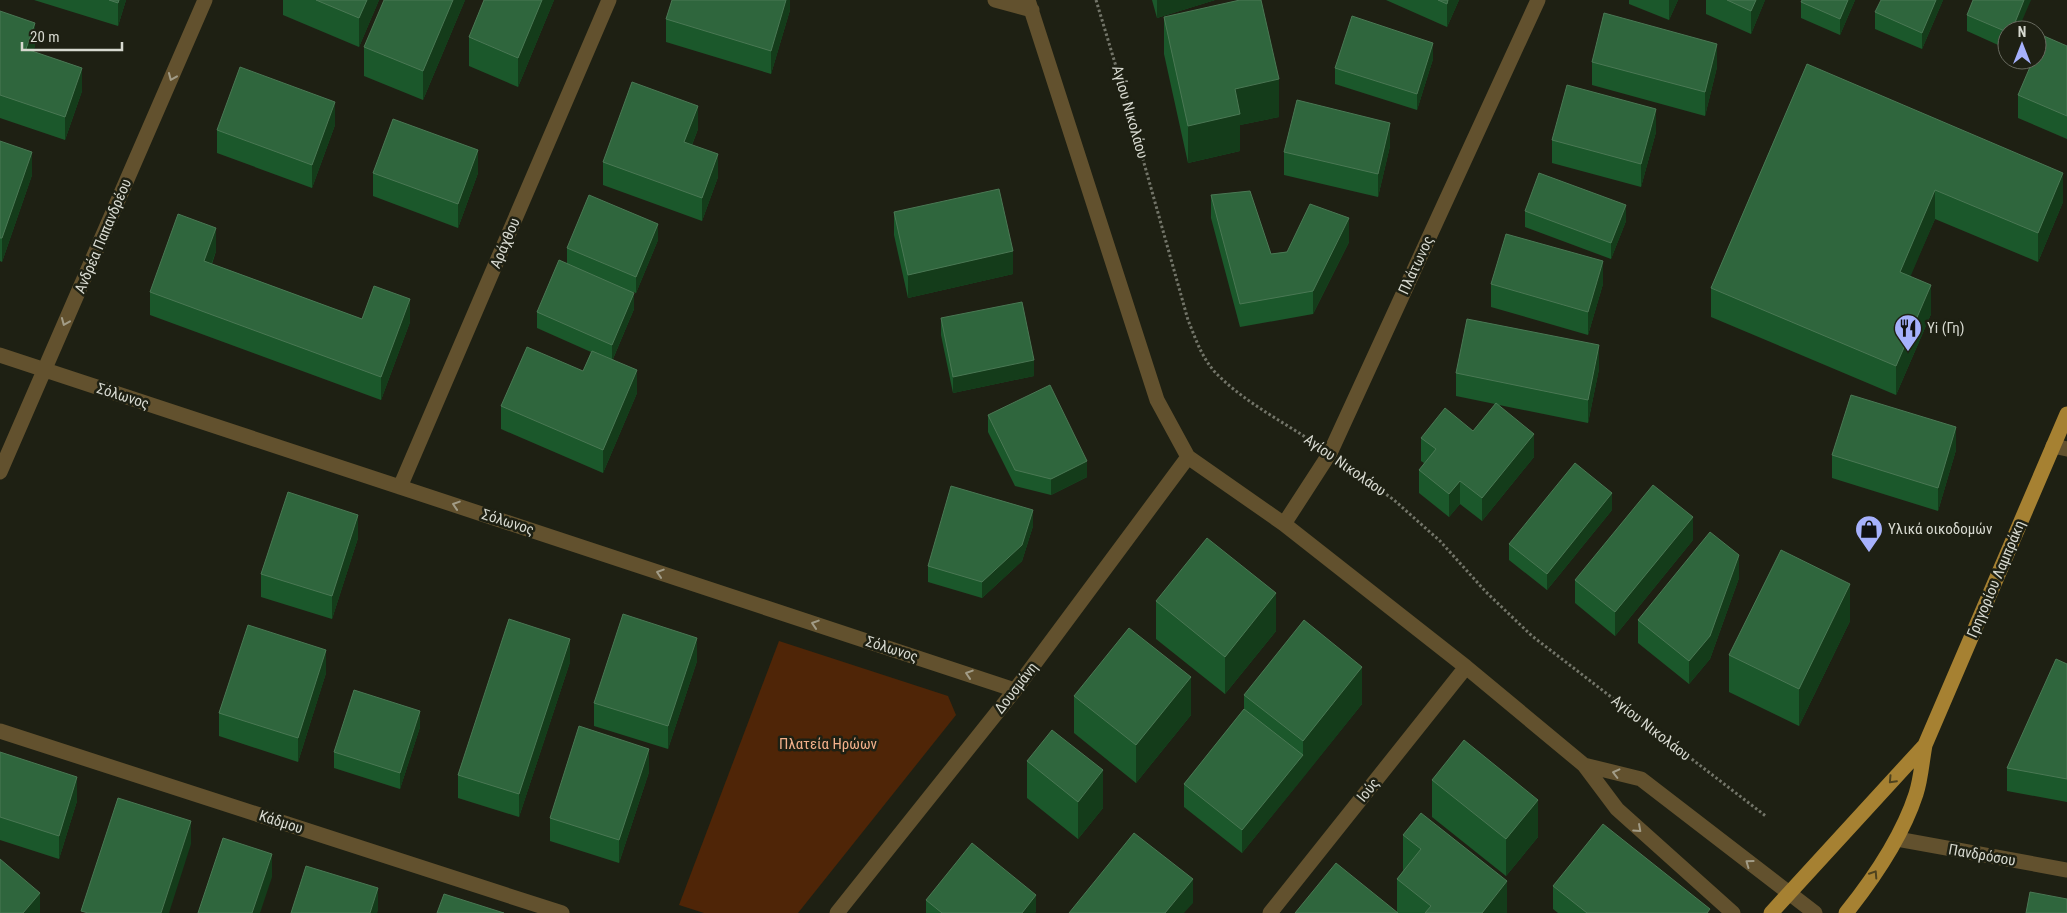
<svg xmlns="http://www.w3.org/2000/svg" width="2067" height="913" font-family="'Roboto Condensed',sans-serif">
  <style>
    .green { fill: #4f2507 }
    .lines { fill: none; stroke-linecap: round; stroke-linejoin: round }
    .path { stroke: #737569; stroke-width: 3; stroke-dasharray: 2.5 2.5; stroke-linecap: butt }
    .minor { stroke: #62512e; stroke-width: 15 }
    .major { stroke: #a68132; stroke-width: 15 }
    .wall { fill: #1b582b }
    .shaded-wall { fill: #143c1a }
    .building { fill: #2f663d; stroke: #4a7854 }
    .oneway { stroke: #a29c87 }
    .oneway2 { stroke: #4e421e }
    .labels { text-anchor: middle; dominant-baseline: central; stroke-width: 5; stroke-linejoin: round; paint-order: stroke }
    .street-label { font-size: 15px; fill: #d7d9d0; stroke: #1e2013 }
    .poi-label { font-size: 15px; fill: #d7d9d0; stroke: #1e2013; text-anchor: start }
    .park-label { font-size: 15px; fill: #f2b08a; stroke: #1e2013 }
  </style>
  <rect width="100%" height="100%" fill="#1e2013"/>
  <path class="green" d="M779,641L948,696L956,715L798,913H704L679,905Z"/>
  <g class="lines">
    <path class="path" d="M1096,0L1130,113L1188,320C1195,337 1201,356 1214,371C1240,399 1278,419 1310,440
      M1350,468L1394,500L1440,541L1486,592L1532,636L1767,817"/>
    <path class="minor" d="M995,0L1032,10
      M1028,0L1157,400L1188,457L1284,524L1466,667L1584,765L1617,809L1733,913
      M0,355L1015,690
      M2053,446L2067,449
      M0,472L205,0
      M400,487L609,0
      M1284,524L1330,453L1538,0
      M0,731L562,913
      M1584,765L1641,779L1815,913
      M1897,839L2067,870
      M837,913L1015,690L1188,457
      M1270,913L1466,667"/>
    <path class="major" d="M1771,913L1925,745
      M1846,913C1874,878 1902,837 1916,794C1921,779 1922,761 1925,745L2067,414"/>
  </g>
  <path class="wall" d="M34,0H126L118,26Z
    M283,0H379L359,47L283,15Z
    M465,0L423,100L364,76V47Z
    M484,0H554L518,87L469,66V37Z
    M790,0V10L771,74L666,42V19Z
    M1152,0H1215L1157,18Z
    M1386,0H1459L1447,27Z
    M1629,0H1678L1669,20L1629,4Z
    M1706,0H1765L1751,34L1706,14Z
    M1802,0H1855L1840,35L1801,18V2Z
    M1943,0L1922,49L1875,29V12Z
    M0,11L35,46L33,51L82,91L65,140L0,118Z
    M1967,15L2007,30V49L1967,31Z
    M1164,17L1279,117L1240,125V151L1188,163L1164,54Z
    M2067,46V139L2018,118V95Z
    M1433,59L1417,110L1335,84V68Z
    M1592,62L1717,67L1705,116L1592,85Z
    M1807,64L2063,202L2038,262L1935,219L1910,276L1931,314L1896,395L1711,317V288Z
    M335,125L312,188L217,153V130Z
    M698,129L692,145L718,177L702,221L603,185V162Z
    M1656,132L1641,187L1552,163V140Z
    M0,141L32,175L2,262L0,261Z
    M1390,146L1378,197L1284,175V152Z
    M373,173H478L458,228L373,196Z
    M1211,195L1271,254L1349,242L1313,314L1240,327L1211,218Z
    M1525,211L1626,221L1611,259L1525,227Z
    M894,212L1013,274L908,298L894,235Z
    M658,240L636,293L633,292L634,309L613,359L637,393L603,473L501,429V406L583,371L591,352L537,328V312L567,264V248Z
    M216,251L212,264L362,319L410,322L381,400L150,315V292Z
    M1491,284H1603L1588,335L1491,307Z
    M941,318L1034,376L953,393L941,335Z
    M1599,369L1588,423L1499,405L1534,457L1482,521L1460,504L1449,517L1419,493V470L1424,463L1421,461V438L1473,431L1495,404L1456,396V373Z
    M988,415L1087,477L1051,495L1015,486L988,432Z
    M1956,450L1938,511L1832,478V455Z
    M1612,510L1547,590L1509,560V544Z
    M1033,526L1022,561L982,598L928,582V566Z
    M358,538L332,619L261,597V574Z
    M1693,540L1615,636L1575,603V580Z
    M1739,578L1710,659L1689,684L1638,643V620Z
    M1156,601L1276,631L1225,694L1156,639Z
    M1850,621L1799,726L1729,692V655Z
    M697,661L668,749L594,726V703Z
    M570,662L519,817L458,798V775Z
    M2067,664V802L2007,791V768Z
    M326,673L298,762L219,736V713Z
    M1244,695L1362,704L1242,853L1184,807V784L1244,709Z
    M1074,696L1191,715L1136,783L1074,733Z
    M420,727L400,789L334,768V752Z
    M0,752L77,801L59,859L0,840Z
    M1027,761L1103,808L1078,839L1027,798Z
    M649,772L619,863L550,841V818Z
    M1432,780L1538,837L1506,876L1432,817Z
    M1403,835L1507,913H1295L1397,912V879L1403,871Z
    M1553,886L1710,913H1558L1553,909Z
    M926,900L1036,911L1035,913H926Z"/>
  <path class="shaded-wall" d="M119,0H126L118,26V3Z
    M367,0H379L359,47V18Z
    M453,0H465L423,100V71Z
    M542,0H554L518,87V58Z
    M786,0H790V10L771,74V51Z
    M1157,0H1215L1157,18Z
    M1448,0H1459L1447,27V4Z
    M1669,0H1678L1669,20Z
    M1756,0H1765L1751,34V11Z
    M1848,0H1855L1840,35V19Z
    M1936,0H1943L1922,49V33Z
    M2024,0H2031L2018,30H2012Z
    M35,23V46L26,72V49Z
    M1433,43V59L1417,110V94Z
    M1717,44V67L1705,116V92Z
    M82,68V91L65,140V117Z
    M1279,79V117L1240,125V151L1188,163V126L1235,89Z
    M335,102V125L312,188V165Z
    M698,106V129L684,165V142Z
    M1656,109V132L1641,187V164Z
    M1390,123V146L1378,197V174Z
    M478,150V173L458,228V204Z
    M32,152V175L2,262V238Z
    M718,154V177L702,221V198Z
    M2063,173V202L2038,262V233Z
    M1935,190V219L1900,301V272Z
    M1626,205V221L1611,259V243Z
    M1349,218V242L1313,314V291Z
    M658,224V240L636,293V277Z
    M216,228V251L204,284V261Z
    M1013,251V274L908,298V275Z
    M1603,261V284L1588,335V312Z
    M1931,285V314L1896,395V366Z
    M634,293V309L612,361V345Z
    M410,299V322L381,400V377Z
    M1599,345V369L1588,423V400Z
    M1034,360V376L953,393V377Z
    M637,370V393L603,473V450Z
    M1956,427V450L1938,511V488Z
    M1534,434V457L1482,521V498Z
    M1087,461V477L1051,495V479Z
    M1460,481V504L1449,517V494Z
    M1612,493V510L1547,590V574Z
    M1033,510V526L1022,561L982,598V582Z
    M358,515V538L332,619V596Z
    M1693,517V540L1615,636V612Z
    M1739,555V578L1710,659L1689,684V661Z
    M1850,584V621L1799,726V689Z
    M1276,593V631L1225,694V657Z
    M697,638V661L668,749V726Z
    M570,639V662L519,817V794Z
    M326,650V673L298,762V738Z
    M1362,667V704L1303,778V741Z
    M1191,677V715L1136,783V745Z
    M420,711V727L400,789V773Z
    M649,749V772L619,863V840Z
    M1303,755V778L1242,853V830Z
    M1103,770V808L1078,839V802Z
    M77,777V801L59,859V836Z
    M1538,800V837L1506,876V839Z
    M191,821V844L169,913H161Z
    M272,854V877L260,913H252Z
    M1193,879V903L1184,913H1165Z
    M1507,881V913H1482Z
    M378,888V911L377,913H370Z
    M40,893V913H23Z
    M1036,895V911L1035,913H1022Z"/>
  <path class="building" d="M109,0H119L118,3Z
    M316,0H367L359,18Z
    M384,0H453L423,71L364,47Z
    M484,0H542L518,58L469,37Z
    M672,0H786L771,51L666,19Z
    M1240,0H1261L1279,79L1235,89L1240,114L1188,126L1164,17Z
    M1438,0H1448L1447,4Z
    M1727,0H1756L1751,11Z
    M1802,0H1848L1840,19L1801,2Z
    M1881,0H1936L1922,33L1875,12Z
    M1973,0H2024L2012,30H2007V32L1967,15Z
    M0,11L35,23L26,49L82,68L65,117L0,95Z
    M1604,13L1717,44L1705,92L1592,62Z
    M1352,16L1433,43L1417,94L1335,68Z
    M2044,36L2067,46V116L2018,95L2033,60H2037V51Z
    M1807,64L2063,173L2038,233L1935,190L1900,272L1931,285L1896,366L1711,288Z
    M240,67L335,102L312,165L217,130Z
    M632,82L698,106L684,142L718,154L702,198L603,162Z
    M1567,85L1656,109L1641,164L1552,140Z
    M1297,100L1390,123L1378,174L1284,152Z
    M393,119L478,150L458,204L373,173Z
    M0,141L32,152L2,238H0Z
    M1539,173L1626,205L1611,243L1525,211Z
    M999,189L1013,251L908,275L894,212Z
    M1250,191L1271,254L1287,252L1310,204L1349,218L1313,291L1240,304L1211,195Z
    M589,195L658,224L636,277L567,248Z
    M178,214L216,228L204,261L362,319L374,286L410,299L381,377L150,292Z
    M1506,234L1603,261L1588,312L1491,284Z
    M559,260L634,293L612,345L537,312Z
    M1022,302L1034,360L953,377L941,318Z
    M1467,319L1599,345L1588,400L1456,373Z
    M527,347L583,371L592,351L637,370L603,450L501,406Z
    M1050,385L1087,461L1051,479L1015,470L988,415Z
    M1851,395L1956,427L1938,488L1832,455Z
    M1496,403L1534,434L1482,498L1460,481L1449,494L1419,470L1436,449L1421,438L1445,408L1473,431Z
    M1575,463L1612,493L1547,574L1509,544Z
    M1653,485L1693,517L1615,612L1575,580Z
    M951,486L1033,510L1022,545L982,582L928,566Z
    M288,492L358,515L332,596L261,574Z
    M1710,532L1739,555L1710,636L1689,661L1638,620Z
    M1207,538L1276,593L1225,657L1156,601Z
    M1781,550L1850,584L1799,689L1729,655Z
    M623,614L697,638L668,726L594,703Z
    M509,619L570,639L519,794L458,775Z
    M1304,620L1362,667L1303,741L1244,695Z
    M248,625L326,650L298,738L219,713Z
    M1129,628L1191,677L1136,745L1074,696Z
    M2056,659L2067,664V779L2007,768Z
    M354,690L420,711L400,773L334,752Z
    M1244,709L1303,755L1242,830L1184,784Z
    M579,726L649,749L619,840L550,818Z
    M1052,730L1103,770L1078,802L1027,761Z
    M1464,740L1538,800L1506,839L1432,780Z
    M0,752L77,777L59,836L0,817Z
    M118,798L191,821L161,913H88L81,911Z
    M1421,813L1507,881L1482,913H1425L1431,906L1397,879L1421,849L1403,835Z
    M1603,824L1710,909L1707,913H1587L1553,886Z
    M1134,833L1193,879L1165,913H1069Z
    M223,838L272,854L252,913H198Z
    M972,843L1036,895L1022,913H942L926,900Z
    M0,859L40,893L23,913H0Z
    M1336,863L1398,913H1295Z
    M306,866L378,888L370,913H291Z
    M2030,892L2067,899V913H2026Z
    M444,894L504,913H437Z"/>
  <defs><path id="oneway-chevron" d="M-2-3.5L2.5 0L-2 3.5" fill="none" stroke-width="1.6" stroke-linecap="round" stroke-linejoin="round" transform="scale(1.25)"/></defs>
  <g class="oneway">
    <use href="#oneway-chevron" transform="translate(172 77) rotate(113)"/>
    <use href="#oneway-chevron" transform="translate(65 322) rotate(113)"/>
    <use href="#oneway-chevron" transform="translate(456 505) rotate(-162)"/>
    <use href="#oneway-chevron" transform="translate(660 573) rotate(-162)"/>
    <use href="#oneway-chevron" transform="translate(815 624) rotate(-162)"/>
    <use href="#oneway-chevron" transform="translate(969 674) rotate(-162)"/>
    <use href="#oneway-chevron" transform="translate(1616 773) rotate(-166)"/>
    <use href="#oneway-chevron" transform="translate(1638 829) rotate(42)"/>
    <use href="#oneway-chevron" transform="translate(1749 863) rotate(-144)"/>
  </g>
  <g class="oneway2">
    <use href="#oneway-chevron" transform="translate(1892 780) rotate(133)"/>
    <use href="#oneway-chevron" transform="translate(1874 874) rotate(-57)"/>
  </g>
  <defs>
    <g id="restaurant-pin" transform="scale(1.4375)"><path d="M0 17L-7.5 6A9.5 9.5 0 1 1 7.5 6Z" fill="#a6b1fc" stroke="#1e2013"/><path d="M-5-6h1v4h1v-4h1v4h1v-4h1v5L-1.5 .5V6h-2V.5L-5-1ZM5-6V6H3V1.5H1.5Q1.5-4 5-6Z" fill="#111"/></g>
    <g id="shop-pin" transform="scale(1.4375)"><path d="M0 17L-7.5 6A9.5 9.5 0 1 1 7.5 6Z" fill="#a6b1fc" stroke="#1e2013"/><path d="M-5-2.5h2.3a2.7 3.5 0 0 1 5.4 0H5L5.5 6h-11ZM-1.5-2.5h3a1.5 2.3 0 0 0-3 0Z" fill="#111"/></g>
  </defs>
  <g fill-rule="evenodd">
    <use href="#restaurant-pin" x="1908" y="328"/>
    <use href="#shop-pin" x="1869" y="529"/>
  </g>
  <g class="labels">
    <g class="street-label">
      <text transform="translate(1130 112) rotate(74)">Αγίου Νικολάου</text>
      <text transform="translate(103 236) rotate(-67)">Ανδρέα Παπανδρέου</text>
      <text transform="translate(505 243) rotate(-67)">Αράχθου</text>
      <text transform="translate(1416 265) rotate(-65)">Πλάτωνος</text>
      <text transform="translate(123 396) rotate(18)">Σόλωνος</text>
      <text transform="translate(1345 465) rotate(35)">Αγίου Νικολάου</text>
      <text transform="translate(508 522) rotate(18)">Σόλωνος</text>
      <text transform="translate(1996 579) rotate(-67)">Γρηγορίου Λαμπράκη</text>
      <text transform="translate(892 649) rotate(18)">Σόλωνος</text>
      <text transform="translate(1016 688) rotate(-52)">Δουσμάνη</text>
      <text transform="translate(1651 728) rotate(38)">Αγίου Νικολάου</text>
      <text transform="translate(1368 790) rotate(-51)">Ιούς</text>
      <text transform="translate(281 822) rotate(18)">Κάδμου</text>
      <text transform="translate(1982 855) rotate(10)">Πανδρόσου</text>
    </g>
    <g class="poi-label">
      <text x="1927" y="328">Yi (Γη)</text>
      <text x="1888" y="529">Υλικά οικοδομών</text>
    </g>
    <g class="park-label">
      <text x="828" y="744">Πλατεία Ηρώων</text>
    </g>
  </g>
  <g transform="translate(2022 45)"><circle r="24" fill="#1e2013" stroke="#686a5f"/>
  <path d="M0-4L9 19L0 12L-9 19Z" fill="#a6b1fc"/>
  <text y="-8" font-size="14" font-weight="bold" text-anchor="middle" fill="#d7d9d0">N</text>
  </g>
  <path d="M22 42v8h100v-8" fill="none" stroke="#d7d9d0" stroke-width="2.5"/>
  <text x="30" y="42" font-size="15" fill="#d7d9d0" stroke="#1e2013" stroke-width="4" paint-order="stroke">20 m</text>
</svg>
